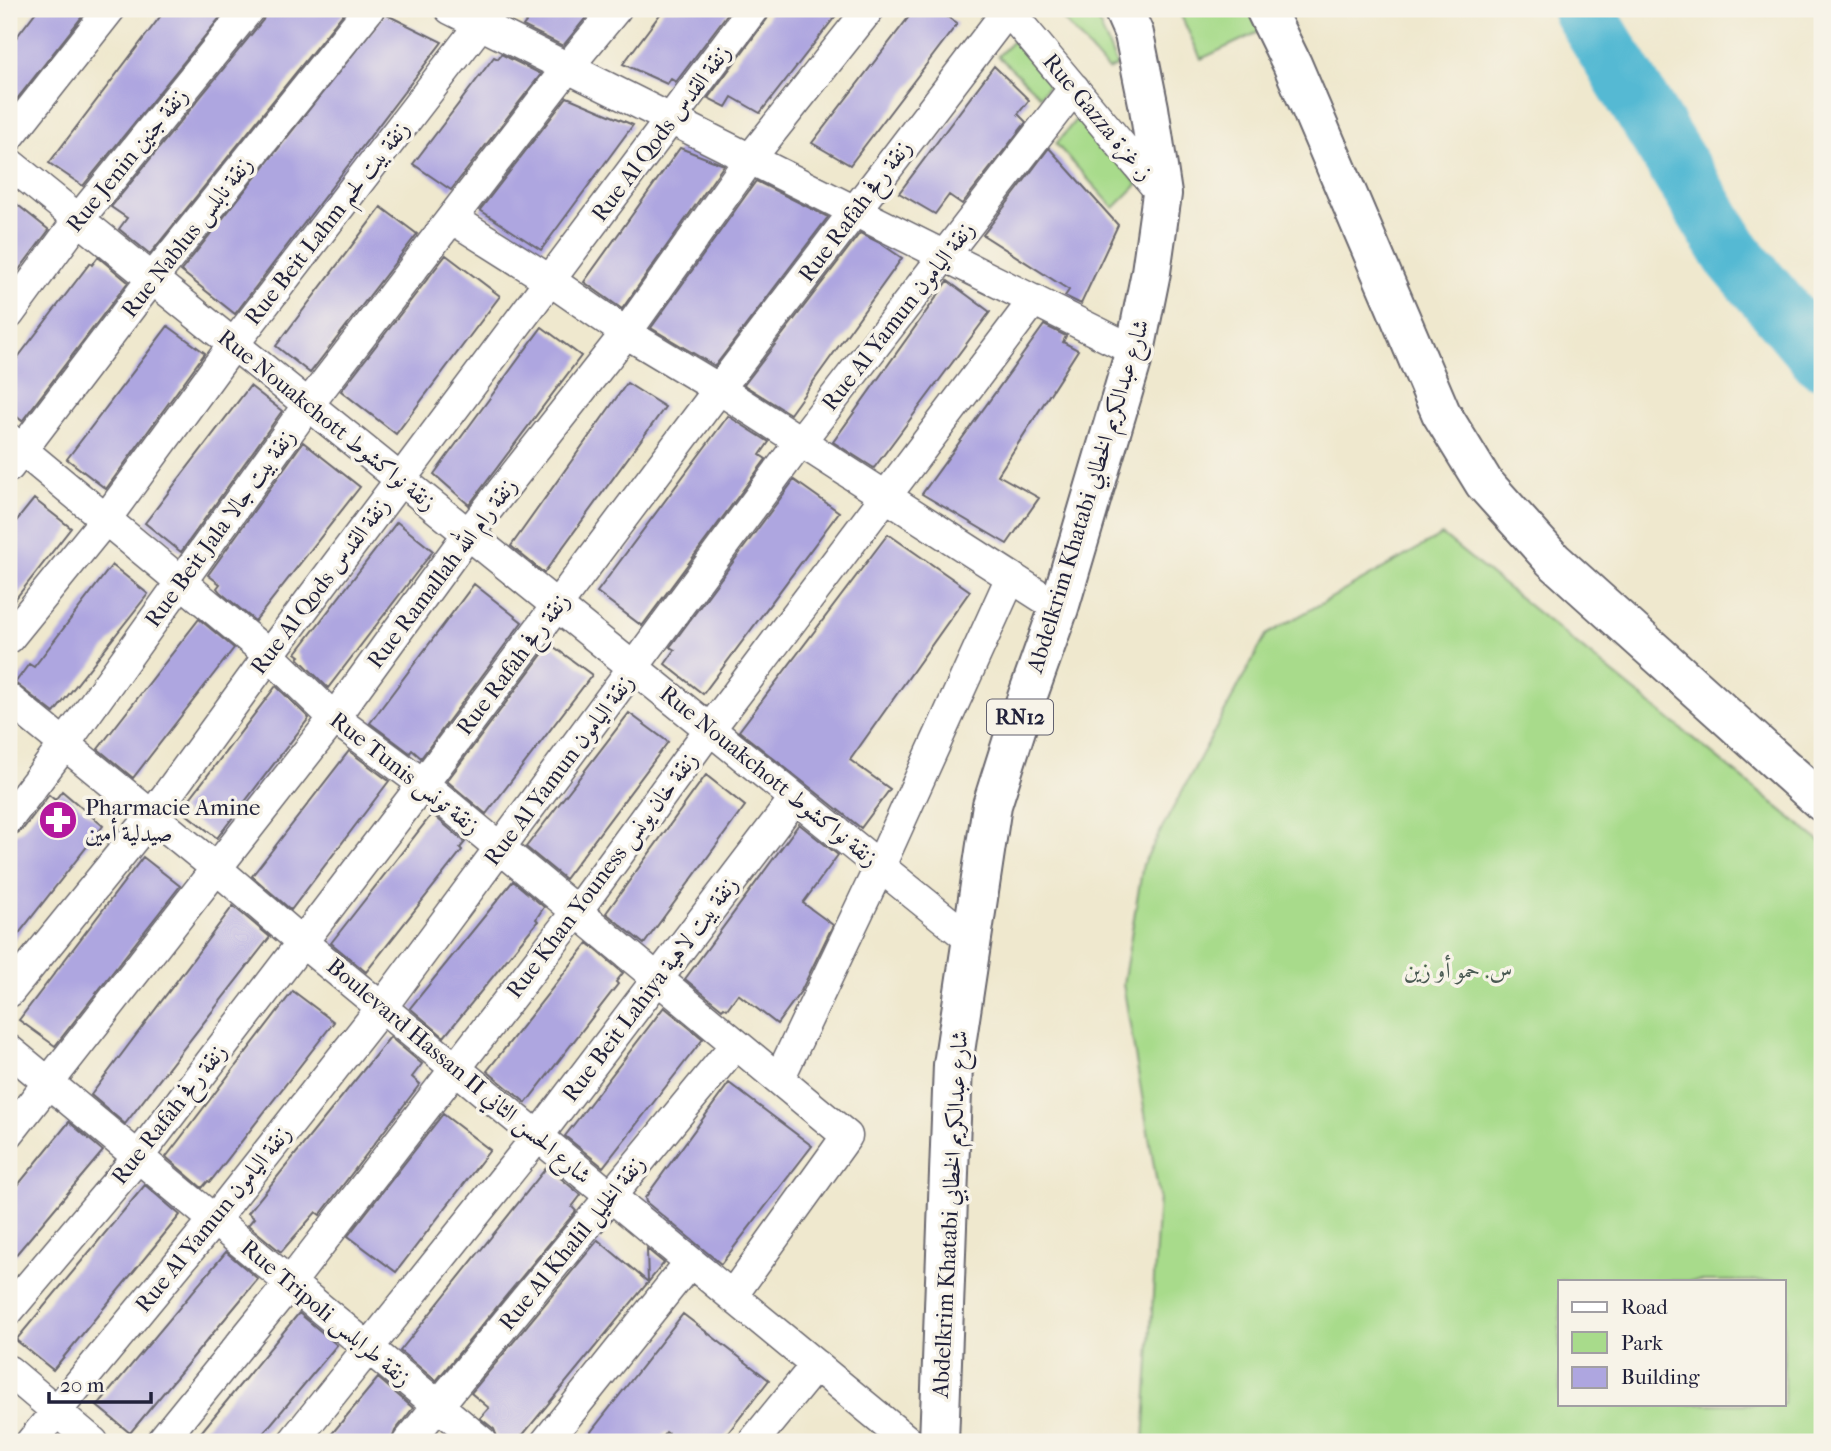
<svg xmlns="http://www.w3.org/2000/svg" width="1831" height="1451" font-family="'IM FELL French Canon',Amiri,serif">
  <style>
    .green { fill: #a8db8b; stroke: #657e63; stroke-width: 2; fill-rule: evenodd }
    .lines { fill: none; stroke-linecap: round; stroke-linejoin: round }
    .river { stroke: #55b9d3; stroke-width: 61 }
    .building { fill: #aea6e0 }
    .street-casing { stroke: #6a676e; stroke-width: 33 }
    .secondary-casing { stroke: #6a676e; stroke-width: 42 }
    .primary-casing { stroke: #6a676e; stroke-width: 42 }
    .street { stroke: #fff; stroke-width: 30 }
    .secondary { stroke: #fff; stroke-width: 38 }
    .primary { stroke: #fff; stroke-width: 38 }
    .labels { text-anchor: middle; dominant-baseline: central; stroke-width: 7; stroke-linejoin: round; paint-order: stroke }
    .shield { fill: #f7f3e8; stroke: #62616f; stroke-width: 2 }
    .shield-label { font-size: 21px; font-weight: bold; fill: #22223b }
    .street-label { font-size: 23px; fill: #22223b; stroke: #f7f3e8 }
    .poi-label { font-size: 23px; fill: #22223b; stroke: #f7f3e8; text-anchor: start }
    .park-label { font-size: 23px; fill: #4a5a53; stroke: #f7f3e8 }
  </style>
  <rect width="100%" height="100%" fill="#f7f3e8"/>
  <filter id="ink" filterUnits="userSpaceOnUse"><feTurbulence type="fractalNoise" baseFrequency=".0143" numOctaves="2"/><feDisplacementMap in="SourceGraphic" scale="14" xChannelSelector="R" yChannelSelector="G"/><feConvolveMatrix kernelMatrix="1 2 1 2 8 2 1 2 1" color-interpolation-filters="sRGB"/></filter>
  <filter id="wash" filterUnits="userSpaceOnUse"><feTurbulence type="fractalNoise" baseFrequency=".00686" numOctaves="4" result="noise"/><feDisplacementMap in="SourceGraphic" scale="28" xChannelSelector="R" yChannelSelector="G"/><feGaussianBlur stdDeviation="1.57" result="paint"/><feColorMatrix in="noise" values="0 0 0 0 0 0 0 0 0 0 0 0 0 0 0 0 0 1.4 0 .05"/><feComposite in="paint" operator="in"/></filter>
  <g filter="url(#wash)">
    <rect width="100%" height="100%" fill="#efe8ce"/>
    <path class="green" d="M1054,9H1093L1117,66L1108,70Z
      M1178,9H1249L1263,30L1201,59Z
      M1013,41L1053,80L1040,96L998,56Z
      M1077,118L1138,184L1114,208L1056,144Z
      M1442,535L1822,843V1442H1144L1159,1196L1123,984L1143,864L1266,635ZM1784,1281V1404H1560V1281Z"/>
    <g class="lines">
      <path class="river" d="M1582,9L1733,255L1822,359"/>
    </g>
    <g id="blocks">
      <path class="building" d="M38,9H88L9,109V47Z
        M166,9H227L83,186L49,163Z
        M266,9H347L150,254L119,229L127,218L111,207L263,20Z
        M536,9H593L563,46L523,26Z
        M664,9H731L676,82L671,79L667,84L623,64Z
        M770,9H841L760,113L732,97L726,107L708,98L767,19Z
        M915,9H937L957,24L850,165L812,143Z
        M385,14L442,42L235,314L181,271Z
        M501,54L541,74L451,190L413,164L494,57L498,59Z
        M994,66L1029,100L1018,114L1026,122L962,204L949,195L935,214L899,193Z
        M567,97L633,125L541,250L480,210Z
        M680,148L724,165L622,309L584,282Z
        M1049,148L1118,225L1081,304L1065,296L1069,290L983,235Z
        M756,181L828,217L715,366L651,328Z
        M9,198L49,230L9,283Z
        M381,207L417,234L310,373L276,346Z
        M860,233L880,243L902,258L790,414L744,385Z
        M446,255L500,296L396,434L341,391Z
        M98,257L128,282L22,421L9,410V369L90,263L92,265Z
        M948,281L990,312L874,468L833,442Z
        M1044,325L1066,336L1063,342L1078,350L998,475L1039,498L1007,544L922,494Z
        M168,326L205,353L106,489L67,459Z
        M542,327L581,356L469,505L434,474Z
        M627,383L665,407L544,573L511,546Z
        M250,386L282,411L181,552L145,523Z
        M728,416L769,442L760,455L766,459L642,626L597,592Z
        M303,442L360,487L255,621L220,592L217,588L220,584L208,575Z
        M794,480L839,512L703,694L665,664L675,650L670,647Z
        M34,499L71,528L9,607V530Z
        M397,522L433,551L328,688L298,658L300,656L296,653Z
        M888,534L970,591L850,760L890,789L861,828L739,731Z
        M112,565L148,594L54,713L15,683L29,664L34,667Z
        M474,584L522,622L421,758L412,750L410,753L370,723Z
        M199,619L234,648L133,778L98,749Z
        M550,644L592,675L486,814L447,781Z
        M276,686L309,718L217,838L181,810Z
        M629,713L668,742L565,879L526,847Z
        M349,751L389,781L291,910L252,876Z
        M706,775L745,806L644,944L606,913Z
        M62,791L103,826L9,946V835L16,834L23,829L49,795L55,800Z
        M432,814L465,842L460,848L462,850L366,972L331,943Z
        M799,824L838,855L803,903L833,925L801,991L777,1024L738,994L727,1009L724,1007L722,1009L685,979Z
        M143,857L180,886L55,1046L19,1020Z
        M513,881L544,907L536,919L538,921L444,1037L410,1008Z
        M233,906L270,937L125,1124L91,1095Z
        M588,943L623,973L616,982L618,984L526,1103L487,1071Z
        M293,991L334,1022L210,1182L208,1181L202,1188L166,1157Z
        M664,1007L703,1039L603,1167L565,1136Z
        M390,1037L422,1064L412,1077L420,1084L320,1215L316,1212L281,1252L248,1225L254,1218L248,1213Z
        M729,1083L812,1146L721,1264L646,1202L645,1198Z
        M443,1114L490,1150L396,1272L348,1236Z
        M69,1122L103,1151L9,1263V1196Z
        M547,1167L581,1195L572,1207L576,1211L436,1381L400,1351Z
        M145,1185L180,1215L53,1370L16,1340Z
        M598,1240L648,1282L647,1249L664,1263L517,1442H499L494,1429L480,1418L489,1408L471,1393Z
        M226,1252L258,1279L130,1433L97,1406Z
        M299,1313L337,1345L256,1442H193Z
        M683,1314L769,1380L721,1442H680L666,1432L658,1442H583Z
        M378,1378L413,1408L395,1431L391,1442H325Z"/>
    </g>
  </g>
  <g filter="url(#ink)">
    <use href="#blocks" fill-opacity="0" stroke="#6a676e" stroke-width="2"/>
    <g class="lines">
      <g class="street-casing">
        <path id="street" d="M450,9L1135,351
          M1007,9L1162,194
          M9,137L110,9
          M9,163L972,941
          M453,219L551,281L626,333L719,389L1059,608
          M9,314L78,220L249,9
          M9,439L269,655L334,718L423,784L847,1136L732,1296
          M9,467L152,279L369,9
          M9,638L105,520L233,345L492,9
          M9,699L216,868L302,942L909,1442
          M9,818L64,745L308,405L568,67L616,9
          M9,992L151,817L269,655L753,9
          M9,1050L482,1442
          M779,1079L880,866L1011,577
          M9,1133L334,718L468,534L626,333L750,159L869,9
          M9,1310L138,1157L423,784L719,389L1008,10
          M9,1371L93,1442
          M31,1442L214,1220L382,1007L800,442L1074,88
          M161,1442L290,1283L577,911L710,729L1034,300
          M293,1442L538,1136L795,798
          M408,1442L736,1044
          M546,1442L690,1262
          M753,1442L816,1365"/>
      </g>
      <g class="secondary-casing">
        <path id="secondary" d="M1265,9L1292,64L1441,413L1484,483L1553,560L1822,802"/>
      </g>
      <g class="primary-casing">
        <path id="primary" d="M939,1442L953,1065L992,805L1019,720L1059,608L1135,351L1151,272L1162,194L1149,108L1134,34L1123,9"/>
      </g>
      <use href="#street" class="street"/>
      <use href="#secondary" class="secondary"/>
      <use href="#primary" class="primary"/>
    </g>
  </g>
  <defs>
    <g id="pharmacy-disc" transform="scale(2.0125)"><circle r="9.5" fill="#b5179e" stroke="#f7f3e8"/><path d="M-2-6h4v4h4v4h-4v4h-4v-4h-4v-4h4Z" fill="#fff"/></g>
  </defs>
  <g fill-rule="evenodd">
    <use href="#pharmacy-disc" x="58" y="820"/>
  </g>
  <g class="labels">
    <rect class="shield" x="987" y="699.5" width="66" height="35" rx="5"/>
    <g class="shield-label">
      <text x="1020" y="717">RN12</text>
    </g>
    <g class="street-label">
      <text transform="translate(1098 117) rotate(50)">Rue Gazza ز. غزة</text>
      <text transform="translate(661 133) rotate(-53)">Rue Al Qods زنقة القدس</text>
      <text transform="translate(127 160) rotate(-51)">Rue Jenin زنقة جنين</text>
      <text transform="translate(855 211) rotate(-53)">Rue Rafah زنقة رفح</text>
      <text transform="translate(327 223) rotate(-52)">Rue Beit Lahm زنقة بيت لحم</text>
      <text transform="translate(187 237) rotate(-52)">Rue Nablus زنقة نابلس</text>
      <text transform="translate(898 316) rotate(-52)">Rue Al Yamun زنقة اليامون</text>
      <text transform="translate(327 420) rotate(39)">Rue Nouakchott زنقة نواكشوط</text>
      <text transform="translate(1088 496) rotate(-73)">Abdelkrim Khatabi شارع عبدالكريم الخطابي</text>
      <text transform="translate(220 528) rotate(-54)">Rue Beit Jala زنقة بيت جالا</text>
      <text transform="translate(442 573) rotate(-53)">Rue Ramallah زنقة رام الله</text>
      <text transform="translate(320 586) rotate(-53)">Rue Al Qods زنقة القدس</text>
      <text transform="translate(513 664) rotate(-53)">Rue Rafah زنقة رفح</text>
      <text transform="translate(559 770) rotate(-53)">Rue Al Yamun زنقة اليامون</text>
      <text transform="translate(405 773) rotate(38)">Rue Tunis زنقة تونس</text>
      <text transform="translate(769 776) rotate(39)">Rue Nouakchott زنقة نواكشوط</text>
      <text transform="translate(602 875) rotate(-53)">Rue Khan Youness زنقة خان يونس</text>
      <text transform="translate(650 989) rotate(-53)">Rue Beit Lahiya زنقة بيت لاهية</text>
      <text transform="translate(459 1071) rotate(40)">Boulevard Hassan II شارع الحسن الثاني</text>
      <text transform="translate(169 1114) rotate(-52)">Rue Rafah زنقة رفح</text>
      <text transform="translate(950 1214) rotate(-87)">Abdelkrim Khatabi شارع عبدالكريم الخطابي</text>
      <text transform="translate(213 1219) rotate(-51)">Rue Al Yamun زنقة اليامون</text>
      <text transform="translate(572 1243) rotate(-51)">Rue Al Khalil زنقة الخليل</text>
      <text transform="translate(326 1313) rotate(40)">Rue Tripoli زنقة طرابلس</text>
    </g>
    <g class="poi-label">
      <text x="85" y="807">Pharmacie Amine<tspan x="85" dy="26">صيدلية أمين</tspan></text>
    </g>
    <g class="park-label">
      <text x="1458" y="970">س. حمو أو زين</text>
    </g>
  </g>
  <rect width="1831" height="1451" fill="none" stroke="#f7f3e8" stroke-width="35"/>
  <rect x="1558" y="1280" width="228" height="126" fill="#f7f3e8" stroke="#a29fa3" stroke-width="2"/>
  <rect x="1572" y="1302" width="35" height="10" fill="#ffffff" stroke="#a29fa3" stroke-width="2"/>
  <text x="1621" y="1314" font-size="21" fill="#22223b">Road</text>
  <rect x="1572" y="1332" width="35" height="21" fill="#a8db8b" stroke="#a29fa3" stroke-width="2"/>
  <text x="1621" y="1350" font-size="21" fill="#22223b">Park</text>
  <rect x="1572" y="1367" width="35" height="21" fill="#aea6e0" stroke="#a29fa3" stroke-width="2"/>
  <text x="1621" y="1384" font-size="21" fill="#22223b">Building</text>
  <path d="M49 1392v10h102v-10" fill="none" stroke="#22223b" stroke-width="3.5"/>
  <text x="60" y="1392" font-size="21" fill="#22223b" stroke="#f7f3e8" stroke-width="5" paint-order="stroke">20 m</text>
</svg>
